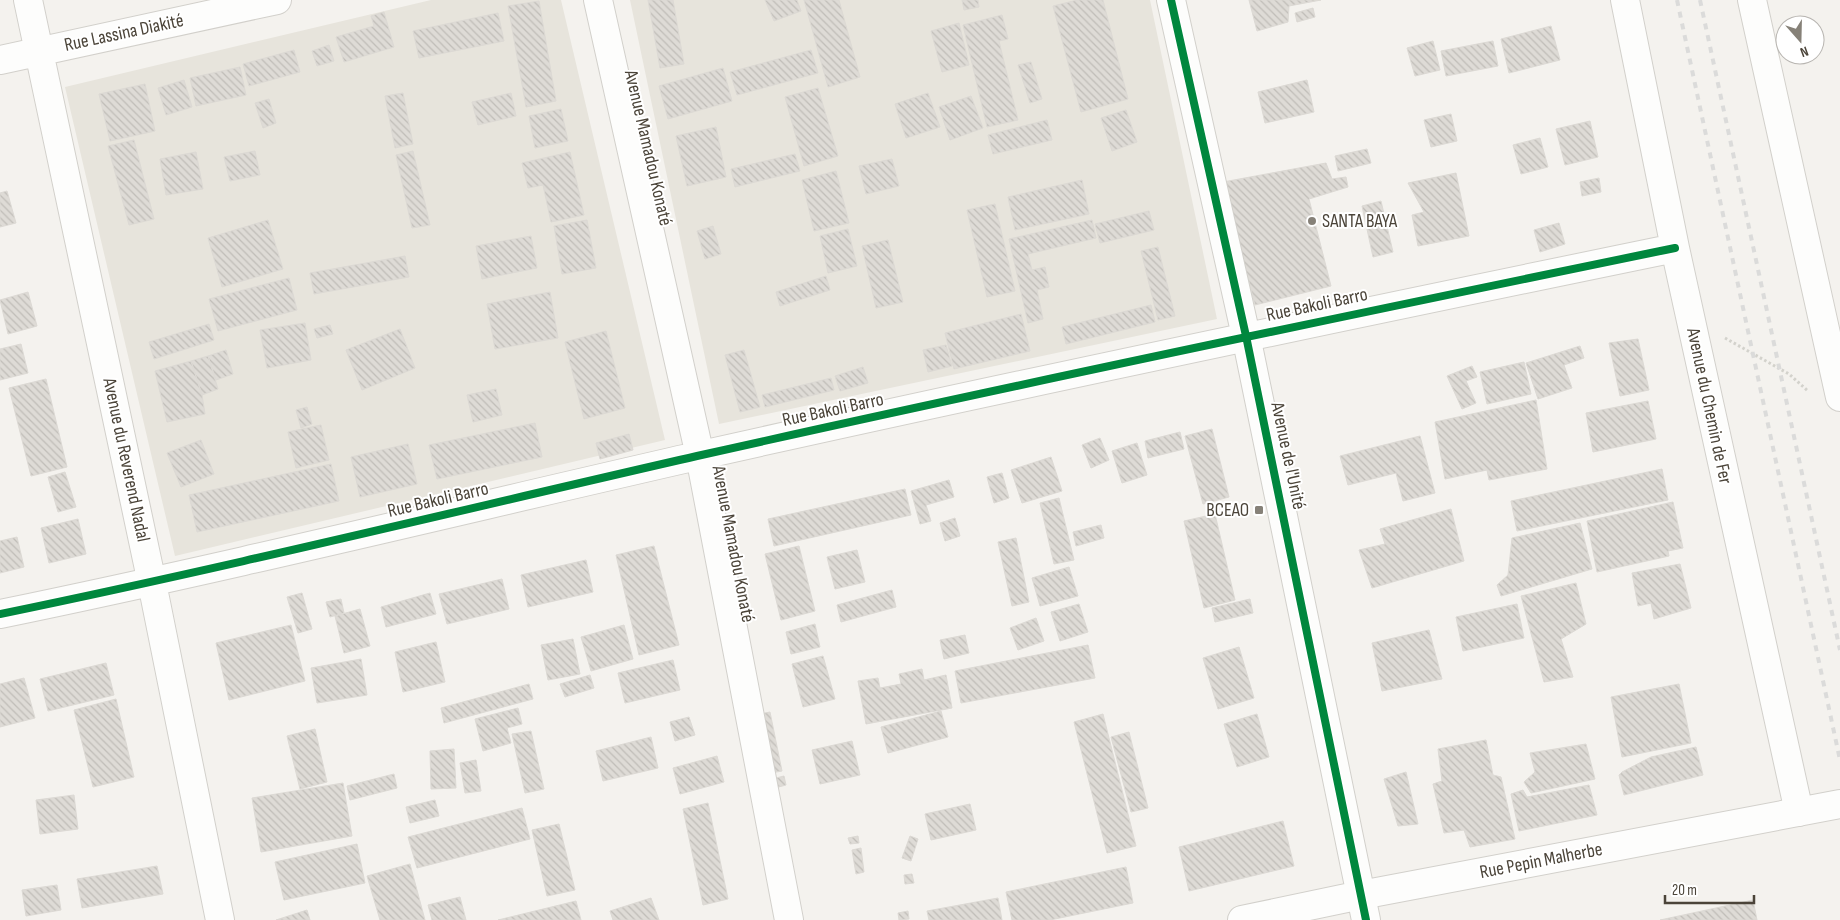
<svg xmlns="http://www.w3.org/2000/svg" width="1840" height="920" font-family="'Sofia Sans Condensed',sans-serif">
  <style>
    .residential { fill: #e7e4dc }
    .building { fill: url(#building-back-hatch); stroke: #dcd9d4 }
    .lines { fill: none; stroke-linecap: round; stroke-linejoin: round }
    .minor-casing { stroke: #d2d0cb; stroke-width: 30 }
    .path { stroke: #d3d2cc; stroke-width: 3; stroke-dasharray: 2.5 2.5; stroke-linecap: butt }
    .minor { stroke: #fdfdfc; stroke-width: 28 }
    .rail { stroke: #dbdbda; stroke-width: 4; stroke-dasharray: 6 6; stroke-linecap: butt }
    .cycleway-casing { stroke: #fff; stroke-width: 11 }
    .cycleway { stroke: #00873e; stroke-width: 8 }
    .poi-dot { fill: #868178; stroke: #fff; stroke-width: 2 }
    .labels { text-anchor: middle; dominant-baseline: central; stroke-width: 4; stroke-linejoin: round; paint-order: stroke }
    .street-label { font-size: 19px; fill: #4b4439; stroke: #fff }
    .poi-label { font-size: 19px; fill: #4b4439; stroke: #fff; text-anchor: start }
  </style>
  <defs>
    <pattern id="building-back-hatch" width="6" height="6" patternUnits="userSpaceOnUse" patternTransform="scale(1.25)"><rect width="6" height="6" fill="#dedbd6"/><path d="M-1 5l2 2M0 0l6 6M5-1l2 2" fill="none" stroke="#c0bdb8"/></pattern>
  </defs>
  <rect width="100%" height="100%" fill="#f4f2ee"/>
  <path class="residential" d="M431,0H561L665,440L175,556L65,87Z
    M630,0H1150L1217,319L719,424Z"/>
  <path class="building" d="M648,0H673L684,64L660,68Z
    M765,0H797L801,11L774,21Z
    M804,0H839L860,77L828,87Z
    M962,0H978L979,7L964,10Z
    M1077,0H1103L1128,99L1081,112L1053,6Z
    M1249,0H1321L1289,6L1288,22L1257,31Z
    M539,1L556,101L526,107L508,6Z
    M1313,8L1315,17L1297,22L1295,13Z
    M384,12L394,47L344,62L336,37L374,26L371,16Z
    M498,13L504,41L419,58L413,31Z
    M1002,15L1008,39L999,41L1018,120L987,127L963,25Z
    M959,23L969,65L942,72L931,31Z
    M1551,26L1560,60L1509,73L1501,39Z
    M1433,41L1440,70L1415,76L1407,48Z
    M1493,41L1498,66L1446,76L1441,51Z
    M329,45L334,61L317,66L312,51Z
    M294,50L300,72L249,86L243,64Z
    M811,50L818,73L737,95L730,72Z
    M1031,62L1042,99L1030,103L1018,65Z
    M240,67L246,95L196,106L190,78Z
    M723,68L732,101L668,119L659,86Z
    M184,80L192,107L166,115L158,88Z
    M1307,80L1314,112L1265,123L1258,92Z
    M145,84L155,131L110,141L99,94Z
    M818,88L838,156L804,166L785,97Z
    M403,93L413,144L395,148L385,96Z
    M511,93L516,116L478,125L472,102Z
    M928,93L940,127L906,138L895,104Z
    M971,96L983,128L950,140L939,107Z
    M269,99L276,123L263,128L255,103Z
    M561,109L568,141L535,148L529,116Z
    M1126,110L1137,142L1112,151L1101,118Z
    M1451,114L1457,141L1431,147L1424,120Z
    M1047,120L1052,140L993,154L988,135Z
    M1590,121L1598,157L1565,165L1556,129Z
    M716,127L726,177L687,186L676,136Z
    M1540,138L1548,167L1521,174L1513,145Z
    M134,140L154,219L129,225L108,146Z
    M1367,149L1371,163L1338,171L1335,156Z
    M255,151L260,175L230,181L224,157Z
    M413,151L430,225L412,228L396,155Z
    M196,152L203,189L166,195L160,159Z
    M570,152L584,215L551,222L543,185L528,188L522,163Z
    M795,154L800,171L735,187L731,169Z
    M892,159L899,186L866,194L859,166Z
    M1326,163L1332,179L1346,177L1348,187L1309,199L1331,286L1255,305L1223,182Z
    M836,171L849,223L814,231L802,180Z
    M1456,173L1469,236L1418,246L1412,215L1424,212L1408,183Z
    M1599,178L1601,192L1582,196L1580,182Z
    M1082,180L1089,214L1015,230L1008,197Z
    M7,191L16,223L0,227V193Z
    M1381,201L1393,252L1373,257L1362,206Z
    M995,204L1015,291L987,297L967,210Z
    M1149,211L1154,230L1100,243L1095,224Z
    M268,220L283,269L222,287L208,238Z
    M587,220L596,268L562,274L554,226Z
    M1092,220L1096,238L1028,254L1032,270L1045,267L1049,287L1037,290L1043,319L1028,323L1009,239Z
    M1559,223L1565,244L1540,252L1534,230Z
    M713,226L721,254L705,259L697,231Z
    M848,229L857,266L828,273L820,236Z
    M531,236L537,268L482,279L476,246Z
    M888,240L903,302L876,308L862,246Z
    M1158,247L1175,316L1158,320L1141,251Z
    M405,256L409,277L314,294L310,273Z
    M826,276L830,290L780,306L776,292Z
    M289,278L297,310L218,331L209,299Z
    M28,292L37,326L8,334L0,300Z
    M550,292L558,338L495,349L487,304Z
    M1151,305L1155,322L1066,344L1062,327Z
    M1021,314L1030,351L954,369L945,333Z
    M305,323L311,360L267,368L260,330Z
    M209,324L214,340L154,359L149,342Z
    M330,325L333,334L317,338L314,329Z
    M400,329L415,368L362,390L346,350Z
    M606,331L625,408L584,419L565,342Z
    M1638,339L1649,390L1620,396L1609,343Z
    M21,344L28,373L0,380V349Z
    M946,345L952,366L928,372L923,350Z
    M1580,346L1584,358L1564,365L1572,388L1538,399L1526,363Z
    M226,350L233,374L216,380L208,356Z
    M744,350L760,407L740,412L725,355Z
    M208,356L218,389L202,395L191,361Z
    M191,361L202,395L205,414L167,422L155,371Z
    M1524,362L1531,394L1487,404L1480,372Z
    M1472,366L1477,377L1466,381L1476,403L1462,409L1447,376Z
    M863,367L868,383L840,391L835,376Z
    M831,378L834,390L765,407L762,395Z
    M46,379L67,467L31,476L9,388Z
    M496,389L502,415L473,422L467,395Z
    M1536,400L1547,469L1489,480L1487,470L1445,479L1435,422Z
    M1648,401L1656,439L1593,452L1586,413Z
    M307,407L312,424L301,428L296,410Z
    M535,423L542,457L437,479L429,445Z
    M321,425L329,460L296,468L288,432Z
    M1212,429L1229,497L1203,504L1185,436Z
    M1180,432L1184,449L1148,458L1145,441Z
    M629,434L633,450L600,459L596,443Z
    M1420,436L1435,493L1403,501L1396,473L1348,485L1340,456Z
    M1100,438L1109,460L1091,468L1082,445Z
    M201,440L214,474L181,487L167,453Z
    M1137,443L1147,475L1122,483L1112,451Z
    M408,444L417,484L360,497L351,457Z
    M1051,457L1062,491L1022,503L1011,470Z
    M331,464L339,501L197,532L189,495Z
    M1662,469L1668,500L1517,531L1511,501Z
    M65,472L76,507L58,512L48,477Z
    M1002,473L1009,498L994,503L987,477Z
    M949,480L954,497L926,505L931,521L920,524L911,491Z
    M905,489L911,515L774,546L768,519Z
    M1059,498L1074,560L1054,564L1040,503Z
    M1673,502L1683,548L1668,551L1669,556L1597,572L1587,521Z
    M1451,509L1464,561L1372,588L1359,550L1385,544L1380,529Z
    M1215,514L1235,600L1204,608L1184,521Z
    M955,518L960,536L945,541L940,523Z
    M78,519L86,554L49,563L41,528Z
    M1580,523L1592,569L1501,596L1497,585L1508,575L1512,538Z
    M1101,525L1104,538L1076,546L1073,532Z
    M17,537L24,567L0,573V541Z
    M1016,538L1029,602L1012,606L998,542Z
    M654,546L679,645L639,655L616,555Z
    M799,546L815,611L781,620L765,554Z
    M857,550L865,582L835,589L827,557Z
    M586,560L593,592L528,607L521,575Z
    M1680,564L1691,608L1654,619L1651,603L1638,606L1632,573Z
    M1069,567L1078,596L1040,606L1032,578Z
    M502,579L509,609L447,624L439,594Z
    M1576,583L1586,624L1561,639L1573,677L1544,682L1521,596Z
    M892,590L896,607L841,622L837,605Z
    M302,593L312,629L298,633L287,597Z
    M430,593L436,614L386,627L381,607Z
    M341,599L344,613L330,617L326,602Z
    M1250,599L1253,613L1215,622L1212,608Z
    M1079,604L1088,632L1060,641L1051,612Z
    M1517,604L1524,638L1463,651L1456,617Z
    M360,609L370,646L344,653L335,616Z
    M1036,618L1044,641L1018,650L1010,628Z
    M815,624L820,647L791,654L786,632Z
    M291,625L305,681L229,700L216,643Z
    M624,625L633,659L591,671L581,637Z
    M1429,630L1442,679L1382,691L1372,643Z
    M965,635L969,653L944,659L940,640Z
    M573,639L580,674L548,680L541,645Z
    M436,642L445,682L403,692L395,652Z
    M1088,645L1095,678L961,703L955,671Z
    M1239,647L1254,698L1218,709L1203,658Z
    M823,656L835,699L803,707L792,664Z
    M361,659L367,695L317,703L311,668Z
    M673,660L680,690L625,703L618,673Z
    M106,663L114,695L48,711L40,679Z
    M922,669L924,680L946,675L952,708L866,724L858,681L878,678L880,688L901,684L899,674Z
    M590,675L594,688L565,697L560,684Z
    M24,678L35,718L0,727V684Z
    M529,684L533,699L444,723L441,708Z
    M1679,684L1691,743L1622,757L1611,697Z
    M116,699L134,777L93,787L74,710Z
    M518,708L522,724L507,728L511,743L483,751L475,719Z
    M941,711L948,737L888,753L881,727Z
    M770,712L782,771L771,773L760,714Z
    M1103,714L1136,846L1107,853L1074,722Z
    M1257,714L1269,757L1237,767L1224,724Z
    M689,717L695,735L675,741L670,722Z
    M315,729L327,782L300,789L287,736Z
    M531,731L544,789L525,793L512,734Z
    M1129,732L1148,808L1131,812L1111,737Z
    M651,737L658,768L603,781L596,751Z
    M1486,740L1493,775L1501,777L1515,839L1470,847L1464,830L1444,833L1433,784L1442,781L1438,749Z
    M852,741L860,775L820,784L812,750Z
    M1586,744L1595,779L1531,793L1524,782L1535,772L1530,753Z
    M1696,747L1703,775L1624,795L1619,775L1622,772L1651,757Z
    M454,749L456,788L431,789L430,751Z
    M717,756L724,782L680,794L673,768Z
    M476,760L481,791L465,793L460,763Z
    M1406,772L1418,824L1398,826L1384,779Z
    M394,774L397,788L350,800L347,786Z
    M784,776L786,785L775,788L772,779Z
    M343,783L352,836L261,852L252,798Z
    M1589,785L1597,815L1519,831L1511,794L1523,790L1527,797Z
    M74,795L78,829L40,834L36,800Z
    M435,800L439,816L410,823L406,807Z
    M708,803L728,899L703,905L683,809Z
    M970,804L976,830L931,840L925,814Z
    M522,808L530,839L417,868L408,837Z
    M1283,821L1294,866L1189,891L1179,847Z
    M559,824L575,890L547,896L532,830Z
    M858,836L859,843L850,844L848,838Z
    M910,836L918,839L911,861L902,858Z
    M357,844L365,883L284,900L275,862Z
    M861,848L864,872L856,874L852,850Z
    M410,864L425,920H380L367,876Z
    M157,866L163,894L82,908L77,879Z
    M1126,867L1133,903L1050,920H1012L1006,892Z
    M912,874L914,883L905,884L904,875Z
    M57,885L61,910L26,916L22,890Z
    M460,897L466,920H432L428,905Z
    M651,898L659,920H613L610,911Z
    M998,898L1002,920H929L927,911Z
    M1753,900L1757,920H1660Z
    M576,901L581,920H498Z
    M307,910L310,920H276Z
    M908,911L909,919L899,920L898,913Z"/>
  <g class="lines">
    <g class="minor-casing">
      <path id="minor" d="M28,0L152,583L220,920
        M598,0L700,456L789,920
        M1171,0L1246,336L1366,920
        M1625,0L1675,248L1799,812
        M1752,0L1840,397
        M0,60L277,0
        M0,614C233,566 465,509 697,456C1022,383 1349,315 1675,248
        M1242,920L1361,895L1840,804"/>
    </g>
    <path class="path" d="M1725,338L1789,374L1808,391"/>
    <use href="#minor" class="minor"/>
    <path class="rail" d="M1677,0L1840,760
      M1700,0L1840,650"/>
    <g class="cycleway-casing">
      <path id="cycleway" d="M1171,0L1246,336L1366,920
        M0,614C233,566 465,509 697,456C1022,383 1349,315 1675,248"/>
    </g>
    <use href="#cycleway" class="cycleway"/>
  </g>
  <g class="poi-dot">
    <circle cx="1312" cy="221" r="5"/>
    <rect x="1254" y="505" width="10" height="10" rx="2.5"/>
  </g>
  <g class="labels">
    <g class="street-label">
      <text transform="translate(124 33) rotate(-12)">Rue Lassina Diakité</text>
      <text transform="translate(648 148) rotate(77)">Avenue Mamadou Konaté</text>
      <text transform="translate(1317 305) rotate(-12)">Rue Bakoli Barro</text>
      <text transform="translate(1709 406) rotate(78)">Avenue du Chemin de Fer</text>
      <text transform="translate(833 410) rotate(-12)">Rue Bakoli Barro</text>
      <text transform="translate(1288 456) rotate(78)">Avenue de l'Unité</text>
      <text transform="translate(126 460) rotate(78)">Avenue du Reverend Nadal</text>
      <text transform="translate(438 500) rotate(-13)">Rue Bakoli Barro</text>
      <text transform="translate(733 544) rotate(79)">Avenue Mamadou Konaté</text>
      <text transform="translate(1541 861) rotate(-11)">Rue Pepin Malherbe</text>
    </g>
    <g class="poi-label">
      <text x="1322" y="221">SANTA BAYA</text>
      <text x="1249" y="510" text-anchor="end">BCEAO</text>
    </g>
  </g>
  <g transform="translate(1800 40) rotate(160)"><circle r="24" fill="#ffffff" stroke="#b7b4b0"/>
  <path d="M0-4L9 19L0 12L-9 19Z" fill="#868178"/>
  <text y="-8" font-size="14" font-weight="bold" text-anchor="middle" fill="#4b4439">N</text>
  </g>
  <path d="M1665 895v8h89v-8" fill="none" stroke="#4b4439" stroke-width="2.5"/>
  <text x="1672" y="895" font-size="15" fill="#4b4439" stroke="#ffffff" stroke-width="4" paint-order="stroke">20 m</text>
</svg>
